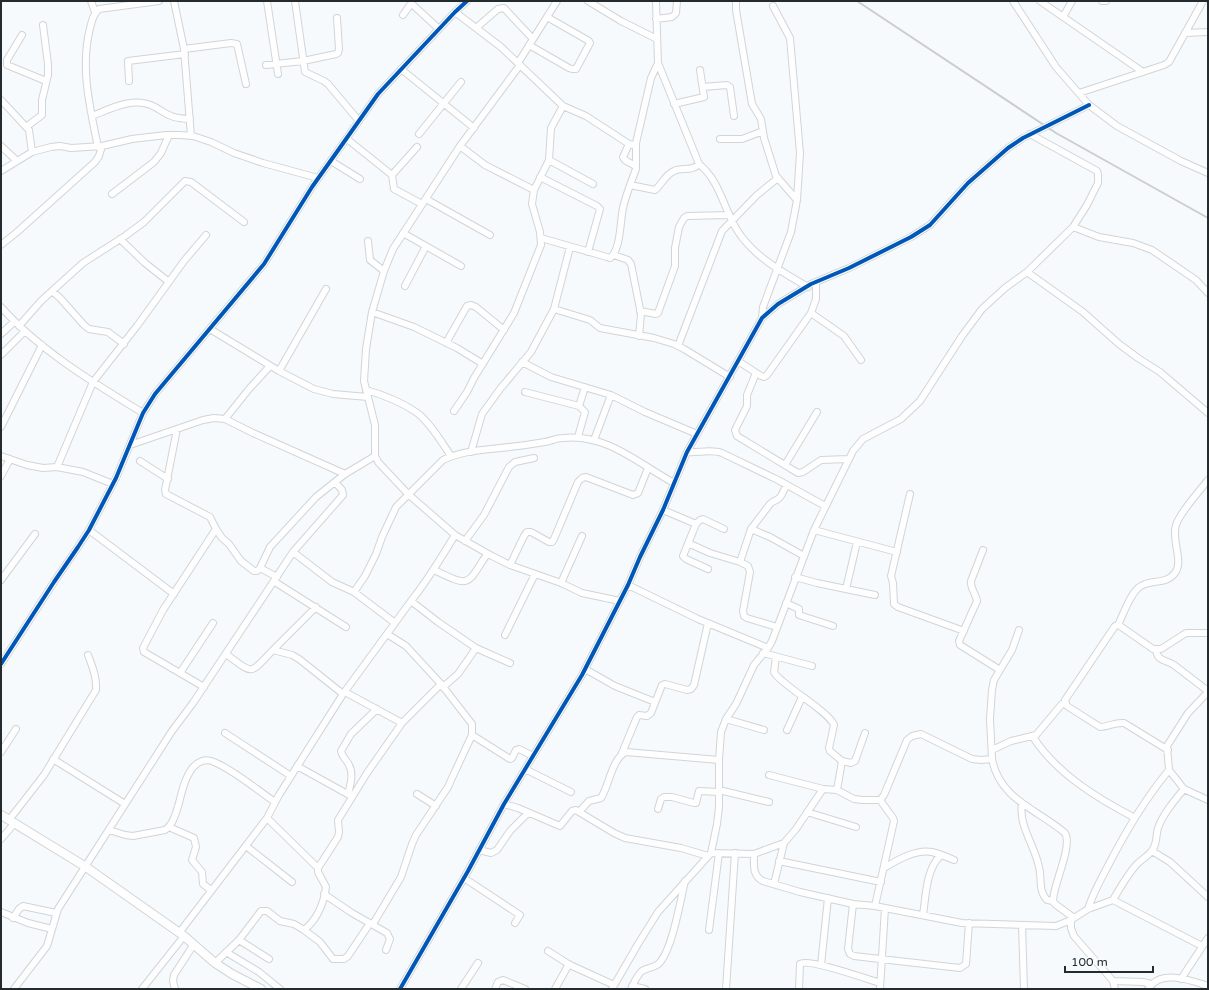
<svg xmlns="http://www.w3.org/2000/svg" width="1209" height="990" font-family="'Varela Round',sans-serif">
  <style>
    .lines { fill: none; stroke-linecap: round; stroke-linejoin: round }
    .minor-casing { stroke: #cfd5d8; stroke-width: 8 }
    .major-casing { stroke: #cfd5d8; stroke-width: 10 }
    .minor { stroke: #fefeff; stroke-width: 6 }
    .major { stroke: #fefeff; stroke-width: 8 }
    .rail { stroke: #cccdce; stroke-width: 2 }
    .cycleway-casing { stroke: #f6fbfd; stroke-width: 6 }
    .cycleway { stroke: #0057b8; stroke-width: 4 }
  </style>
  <rect width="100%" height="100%" fill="#f7fafc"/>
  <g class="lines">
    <g class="minor-casing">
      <path id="minor" d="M91,1L95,12
        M174,1L184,49
        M267,1L278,74
        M295,1L305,72L324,81L328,84L359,121
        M588,1L621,21L657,39
        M656,1L658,63L699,164C720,181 723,207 737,230C753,256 782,272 808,287
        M736,1V10L752,104L761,119L764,138L776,176L797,200
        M1013,1L1056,67L1089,105L1117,126L1181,161L1208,173
        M1040,1L1143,72
        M1102,1H1106
        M455,12L501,47L563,106L586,116L629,144L634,145L636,143L651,78L658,63
        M403,15L410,5H413L439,29
        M1063,17L1072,1
        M656,19L672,17L676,13L677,1
        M476,28L498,9L504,8L533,39
        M1185,33L1208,32
        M22,35L7,60V65L46,81
        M529,45L569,68L572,69H576L590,43L589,41L547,17
        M518,63L557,1
        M266,65L303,61L336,54L338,53L339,49L337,18
        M520,65L460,146L393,249L384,271L372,312L366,349L364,381L375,425V456L378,462L408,494L455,535L492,556L510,565L561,583L582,593L620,601
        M401,69L474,128
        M129,81L128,61L185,54
        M703,87L727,85L730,87L734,116
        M1079,93L1164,65L1169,62L1203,1
        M1,100L29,130L32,152
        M674,104L704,97L700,70
        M92,116C112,108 134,96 155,107C170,116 171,118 190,119
        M26,127L42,115V100L48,75V64L43,25
        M419,134L461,82
        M191,136L184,49L231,43L237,44L246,84
        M347,139L392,175L394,189L422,204
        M720,139H742L763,131
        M636,144V167
        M1,146L17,161
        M460,146L485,165L534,190
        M98,147C90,108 80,68 90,28C92,21 93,14 99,9L159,1
        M549,160L593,184
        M331,161L360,179
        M1,171L32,152L51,147L60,146L71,148L102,146L132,139L166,135H180L193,136L211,142L234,153L263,163L318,178
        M392,175L417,147
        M540,177L597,206L600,209L588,252
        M630,185L655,190C662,184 665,175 674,171C682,167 692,172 699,164
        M112,194L154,162L161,153L169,135
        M426,199L490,235
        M1073,227L1099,237L1133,243L1152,250L1196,280L1208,293
        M403,233L461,266
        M541,238L607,257L610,258C621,250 620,221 623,208C626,195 631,182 636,169V167C632,162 625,163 623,157L629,144
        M120,239L145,263L169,282
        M368,241L370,260L384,271
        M1,245L16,233L95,162L99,156L102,146
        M614,255L628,260L631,264L641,314L639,336
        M1027,272L1083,312L1119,344L1138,358L1160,372L1208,413
        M405,286L426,246
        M52,291L60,298L84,325L89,329L108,332L124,344
        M1,307C39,350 94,383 143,413
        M554,309L590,320L600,328L654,338L674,344L684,349L730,377
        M640,311L656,314L658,313L675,266V248L679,227L684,218L687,216L729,215
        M372,312L414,327L457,348L483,364
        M811,313L844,336L861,360
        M762,318L763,307L791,232L797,200L800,153L790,38L773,6
        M19,326L41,301L83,263L125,236L144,222L185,181L191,182L244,222
        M210,329L279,371L314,389L333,394L368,397
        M1,334L14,322
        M446,343L467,306L471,305L476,307L504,330
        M678,346L722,231L757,195L778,178
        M1,355L25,331
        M738,361L761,376L764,377L767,375L811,313L816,299V282
        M522,362L551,377L611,395
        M279,371L326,289
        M756,373L747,395V406L735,430L737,436L798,473L803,472L821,460L848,459
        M366,390C384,395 401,402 416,412C430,422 442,443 451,456
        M525,392L579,406L585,412L578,437
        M579,406L585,387
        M454,411L467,392L474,378L514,313L541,245L540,232L532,204L534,190L549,160L551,128L563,106
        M225,419L249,389L270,366
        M1,427L42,345
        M177,429L165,490L166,494L210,517L216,529L222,538L229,544L241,561L254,571H257L260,568
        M594,440L611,395L645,412L697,434
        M130,445L203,420L214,418L225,419L253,433L345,474
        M471,452L482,414L500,389L531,352L554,309L570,247
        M687,452C699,453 711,449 722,453L778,480L825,506
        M1,456L27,465L43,468L57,467L83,472L113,484
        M140,461L168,479
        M785,465L817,412
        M57,467L93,382L137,326L184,261L206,235
        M1,476L10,459
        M910,494L891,576L893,583L894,604L898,607L964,631
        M663,510L696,524L700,520L703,519L724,529
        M696,524L683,556L686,559L708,569
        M751,529L770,537L804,556
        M89,530L174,594
        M814,530L897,552
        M465,541L484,515L509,467L515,462L534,458
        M688,543L710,553L740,562L748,566L750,572L743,611L744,616L747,618L777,627
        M983,550L971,581C970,588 976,594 977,601L959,641L960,645L1000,670
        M293,552L332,582L354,592L395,623
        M740,562L751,529L770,504C773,501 775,501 778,499C782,497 784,488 787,485
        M510,565L524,536L527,532H531L549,542H552L554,539L578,482L582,478L586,477L633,495L638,493L648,468
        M434,570C470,587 466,587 487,554
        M277,577L260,568L270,547L316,497L345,474L375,456
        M795,577L817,583L875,595
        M1,580L35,534
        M275,582L346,627
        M561,583L582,536
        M628,585L698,619L768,648L772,641L814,530L853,451L863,439L901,419L920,401L962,336L982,309L1005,288L1027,272L1073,227L1087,205L1098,183V174L1097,171L1030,134
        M846,589L857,542
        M354,592L365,576L376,554L382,537L396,507L443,460C463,450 487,450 509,447C521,446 533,444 545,442C551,441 557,438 563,438C606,433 639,464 674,483
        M411,601L438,622L476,648
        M786,603L799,609V615L833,626
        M1118,625C1123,615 1131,591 1141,586C1152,579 1166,585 1175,573C1184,561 1171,540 1176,525C1180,512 1199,492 1208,480
        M387,634L406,646L441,684L472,724V735L510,759L512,758L516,750L519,749L533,756
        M505,635L535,574
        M768,648L754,665L736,704L726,719L721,732L719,760V807L717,824L711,853L754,854C754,864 752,876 763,881L800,892L853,904L875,906L962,923L1056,926L1071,920L1088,909L1113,900C1120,888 1127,875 1137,864C1142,859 1150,855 1153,849C1157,843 1156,835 1158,828C1163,814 1174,801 1184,789
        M1156,649C1157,662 1165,659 1174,665L1208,691
        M273,650L316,607
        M763,653L812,666
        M226,654C254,675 249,675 273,650L292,655L299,659L343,694
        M776,657L774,672L776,675C788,689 828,711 834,725L829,748L830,751L842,761L837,790
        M1,664L54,582L78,547L89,530L116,478L143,413L155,394L264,264L312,187L378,94L455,12L467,1
        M585,669L615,686L655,702
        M180,673L213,623
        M204,687L144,652L143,648L163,610L216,529
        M443,687L458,674L476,648L510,663
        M345,692L402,723
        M1208,692L1188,713L1167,746L1169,770L1184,789L1208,800
        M726,719L764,730
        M787,730L802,697
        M225,733L291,776
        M1033,737C1057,774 1097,798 1135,818
        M992,750L1011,741L1036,735L1062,704L1066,703
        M1168,750L1124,723C1115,722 1108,727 1100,727L1067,706L1065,702V700L1115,626L1118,625L1120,626L1153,649H1161L1186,633H1208
        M1,752L16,729
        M622,753L637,717L639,715L647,716L651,713L662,685L665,684L687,690L691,689L694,685L708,623
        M53,759L125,804
        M992,759L990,719L992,690L994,680L1012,650L1019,630
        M842,761L851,763L855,761L865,733
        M297,766L351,796
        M525,769L571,792
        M769,775L823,789
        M719,790L769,802
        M348,794C350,786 354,774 349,765C347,760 342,757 341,751L351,734L377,709
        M417,794L436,806
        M1022,803C1018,825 1035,846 1039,867C1042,878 1038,891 1047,900L1053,901
        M504,804L518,808L560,826L572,811L576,810L579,812L589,801L601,798C609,786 612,758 626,752L719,760
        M658,809L661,799L664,797H672L694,803H696L699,791L719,792
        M579,812L614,833L625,838L681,848L708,856
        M807,812L856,827
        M267,818L318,868
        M9,820L44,775L96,690C97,677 92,666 88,655
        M169,827L194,838L196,847L192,860L202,872L203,884L211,890
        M109,830L125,835L133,836L165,830C173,825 176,813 179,803C182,791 187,766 202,761C205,760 211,760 214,762C234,770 257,790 275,802
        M1,839L14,824
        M246,846L292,882
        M479,850L491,853L497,850L510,831L528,813
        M1152,851L1170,862L1208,897
        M754,854L784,843L796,829L823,789L837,790L854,799L863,800H880L884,795L907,740L912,736L921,734L972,759L981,760L992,759C1000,800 1037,809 1065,833C1073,846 1053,885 1053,901L1055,904L1074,918
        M779,861L881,882
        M884,868C897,860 916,849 932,852C940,854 947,857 954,860
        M464,878L520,915L515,923
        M774,884L784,843
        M324,894L352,913L387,933L390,939L386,950
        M1113,900L1202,946
        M853,904L848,949L850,954L854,956L960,968L966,964L969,923
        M875,906L894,821L893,818L880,800
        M1088,909C1093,893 1101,879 1109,864C1126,831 1145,799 1169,770
        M1,912L28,923L52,929
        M923,915C926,895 926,869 941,855
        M13,918L19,909L23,906L56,913
        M1071,920V928L1074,936L1113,981L1143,982L1151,984
        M373,924L401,877L412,844L416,835L448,787L452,778L472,735
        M1022,925L1024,989
        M304,930L320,942L333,959H344L348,956L370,923
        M709,930L719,853
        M179,933L267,818L279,795L343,694L411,601C428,580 441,558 455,535
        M239,940L269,959
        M548,951L570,965L614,985
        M226,952L259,972L280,989
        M215,963L239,940L261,911H267L280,921L294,924L304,930C317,920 324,903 326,887L318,872V868L338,837L339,832L338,820L367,773L402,723L441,684
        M821,965L828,898
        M1181,979L1208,938
        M1113,981L1115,989
        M632,986L645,989
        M14,989L47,946L58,909L172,731L193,703L293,552L343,495L342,490L335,482
        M142,989L184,936
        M175,989L173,981L174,975L194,944
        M400,989L468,871L504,804L582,675L628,585L640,557L663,510L687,452L762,318L778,304L811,284L849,268L911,237L930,225L968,183L1008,148L1023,138L1089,105
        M461,989L478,963
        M495,989L498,982L503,980L525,989
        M555,989L569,964
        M612,989L638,944L658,912L711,853
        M631,989C634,983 637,975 642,971C648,967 657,968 661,961C673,945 680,902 685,881
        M726,989L735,853
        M799,989L800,964C808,958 867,979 880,983
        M880,989L885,908
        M1148,989C1161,969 1190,980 1208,986"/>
    </g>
    <g class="major-casing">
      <path id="major" d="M1,815L86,867L184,936L215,963L232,974L261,989"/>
    </g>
    <use href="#minor" class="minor"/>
    <use href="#major" class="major"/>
    <path class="rail" d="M857,1L1056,133L1208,218"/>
    <g class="cycleway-casing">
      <path id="cycleway" d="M1,664L54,582L78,547L89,530L116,478L143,413L155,394L264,264L312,187L378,94L455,12L467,1
        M400,989L468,871L504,804L582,675L628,585L640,557L663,510L687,452L762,318L778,304L811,284L849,268L911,237L930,225L968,183L1008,148L1023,138L1089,105"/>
    </g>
    <use href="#cycleway" class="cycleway"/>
  </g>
  <rect width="1209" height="990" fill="none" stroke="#232b2f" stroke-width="4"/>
  <path d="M1065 966v6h88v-6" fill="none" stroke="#232b2f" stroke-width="2"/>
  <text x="1071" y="966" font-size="12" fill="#232b2f" stroke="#f6fbfd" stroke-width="3" paint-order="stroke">100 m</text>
</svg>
